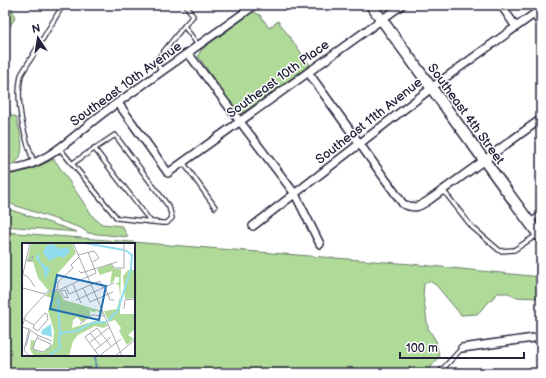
<svg xmlns="http://www.w3.org/2000/svg" width="546" height="378" font-family="'Balsamiq Sans',sans-serif">
  <style>
    .green { fill: #b0da98; stroke: #697e6a; fill-rule: evenodd }
    .lines { fill: none; stroke-linecap: round; stroke-linejoin: round }
    .stream { stroke: #6592a8; stroke-width: 2.5 }
    .lane-casing { stroke: #22223b; stroke-width: 6 }
    .street-casing { stroke: #22223b; stroke-width: 10 }
    .secondary-casing { stroke: #22223b; stroke-width: 13 }
    .lane { stroke: #fff; stroke-width: 3.5 }
    .street { stroke: #fff; stroke-width: 7 }
    .secondary { stroke: #fff; stroke-width: 10 }
    .labels { text-anchor: middle; dominant-baseline: central; stroke-width: 3; stroke-linejoin: round; paint-order: stroke }
    .street-label { font-size: 13px; fill: #22223b; stroke: #fff }
    .inset-river { fill: none; stroke: #91ddf0; stroke-width: 2 }
    .inset-road { fill: none; stroke: #a7a7b1; stroke-width: 1 }
    .view { fill: #1f6fb2; fill-opacity: 0.15; stroke: #1f6fb2; stroke-width: 2 }
    .inset-edge { fill: none; stroke: #22223b; stroke-width: 2 }
  </style>
  <rect width="100%" height="100%" fill="#fff"/>
  <filter id="ink" filterUnits="userSpaceOnUse"><feTurbulence type="fractalNoise" baseFrequency=".025" numOctaves="2"/><feDisplacementMap in="SourceGraphic" scale="8" xChannelSelector="R" yChannelSelector="G"/><feConvolveMatrix kernelMatrix="1 2 1 2 8 2 1 2 1" color-interpolation-filters="sRGB"/></filter>
  <g filter="url(#ink)">
    <path class="green" d="M5,5H11L15,18L5,35Z
      M253,12L260,15L269,28L278,21L310,65L241,114L235,110L198,56L201,50Z
      M5,87L11,116H16C19,132 32,163 5,167Z
      M54,159L94,218L102,224L122,226L128,237L88,233L81,228L5,202V174L35,168Z
      M5,208L77,232L5,226Z
      M5,232L411,264L541,277V298L514,297L509,293H498L477,314L461,315L436,285L429,281L424,284L423,295L428,328L436,341L439,356L427,373H5ZM23,244H134V355H23Z"/>
    <g class="lines">
      <path class="stream" d="M95,355L96,373"/>
      <g class="lane-casing">
        <path id="lane" d="M184,26L193,16L186,5
          M162,72L156,61L184,26L198,45
          M94,148L151,222
          M60,149L117,218L162,223H167L172,218L169,207L115,135L73,163
          M183,162L215,207
          M34,163C24,135 15,105 21,75L63,5
          M443,190L472,227L500,251L514,250L537,235
          M530,221L541,214
          M439,373L462,348"/>
      </g>
      <g class="street-casing">
        <path id="street" d="M501,5L516,27
          M534,14L541,24
          M188,53L295,194L320,244
          M308,72L403,204C417,210 420,206 432,198L541,119
          M118,103L168,173L402,5
          M5,170C48,167 73,135 106,111C155,76 205,41 255,5
          M253,226L438,83L541,9
          M462,348L541,337"/>
      </g>
      <g class="secondary-casing">
        <path id="secondary" d="M371,5L541,238"/>
      </g>
      <use href="#lane" class="lane"/>
      <use href="#street" class="street"/>
      <use href="#secondary" class="secondary"/>
    </g>
  </g>
  <g class="labels">
    <g class="street-label">
      <text transform="translate(278 79) rotate(-36)">Southeast 10th Place</text>
      <text transform="translate(126 84) rotate(-36)">Southeast 10th Avenue</text>
      <text transform="translate(466 114) rotate(54)">Southeast 4th Street</text>
      <text transform="translate(369 121) rotate(-38)">Southeast 11th Avenue</text>
    </g>
  </g>
  <g transform="translate(22 243)">
    <rect width="113" height="113" fill="#fff"/>
    <path d="M9,0H50L54,10L36,30L33,47H26L16,35L11,19H5ZM89,21L92,26H99L98,71H113V86L106,92L112,96L105,102L97,88L99,85L93,77L87,79L82,68L95,66L98,54L97,42L93,41L97,39V34H93L92,38L88,41L90,28L78,32L75,26ZM106,27H113V55L103,56L101,33ZM27,48H37L42,57L80,68L81,72L75,68L70,69L68,66V73L60,79L55,74L51,77L50,85L73,78L84,79L86,83L81,85L73,83L56,92L51,98L47,113H12L8,106L9,97L14,98L11,106L21,110L31,101L32,88L26,68L30,55L23,53Z" fill="#b0da98"/>
    <path d="M30,1L38,6L46,4L48,9L41,15L37,13L27,18L21,9L24,3ZM16,9L18,19L28,26L23,37L22,27L14,15ZM29,81L30,94L19,91L20,87Z" fill="#91ddf0"/>
    <path class="inset-river" d="M62,0L102,7M36,55L38,91M86,78L96,67L109,26L110,12L103,7M26,113L38,105L37,94L40,90L55,88L70,80L84,79"/>
    <path class="inset-road" d="M51,0L100,113M56,12L72,8L77,15L71,19M4,18L5,17H6L8,18L10,17L11,13L6,17M89,20L92,25H102V0M57,28L59,30L95,19M1,31L6,34L13,44M0,35L8,0M51,41L59,60M44,44L47,51L78,38L81,45M83,44L88,57H92M1,45L23,51M61,45L68,59L91,49M35,47L36,39L51,25L49,22L57,14M38,47L42,54L46,55L43,47L39,48M54,57L92,40M102,66L103,57L113,56M0,75L12,82L23,70L25,71L26,76L16,88L11,85L12,82M58,81L70,72L83,73M0,84L4,72L26,48L37,47L74,30L66,9M0,84L7,86L2,107L7,113M7,86L15,92L30,98M68,90L78,102M15,95L29,101L28,104L21,109L11,106V105L13,99L16,93M67,100L88,84M4,103L8,88M73,107L89,94M77,113L63,94L75,85L89,103M77,113L99,96M93,113L113,97"/>
    <path class="view" d="M35,32L84,43L77,77L28,66Z"/>
    <rect width="113" height="113" class="inset-edge"/>
  </g>
  <rect width="546" height="378" fill="none" stroke="#fff" stroke-width="20"/>
  <rect x="10" y="10" width="526" height="358" fill="none" stroke="#22223b" stroke-width="1.5" filter="url(#ink)"/>
  <g transform="translate(38 38) rotate(348)" stroke="#ffffff" stroke-width="3" paint-order="stroke">
  <path d="M0-3L7 15L0 10L-7 15Z" fill="#22223b"/>
  <text y="-6" font-size="11" font-weight="bold" text-anchor="middle" fill="#22223b">N</text>
  </g>
  <path d="M400 352v6h124v-6" fill="none" stroke="#22223b" stroke-width="2"/>
  <text x="406" y="352" font-size="12" fill="#22223b" stroke="#ffffff" stroke-width="3" paint-order="stroke">100 m</text>
</svg>
